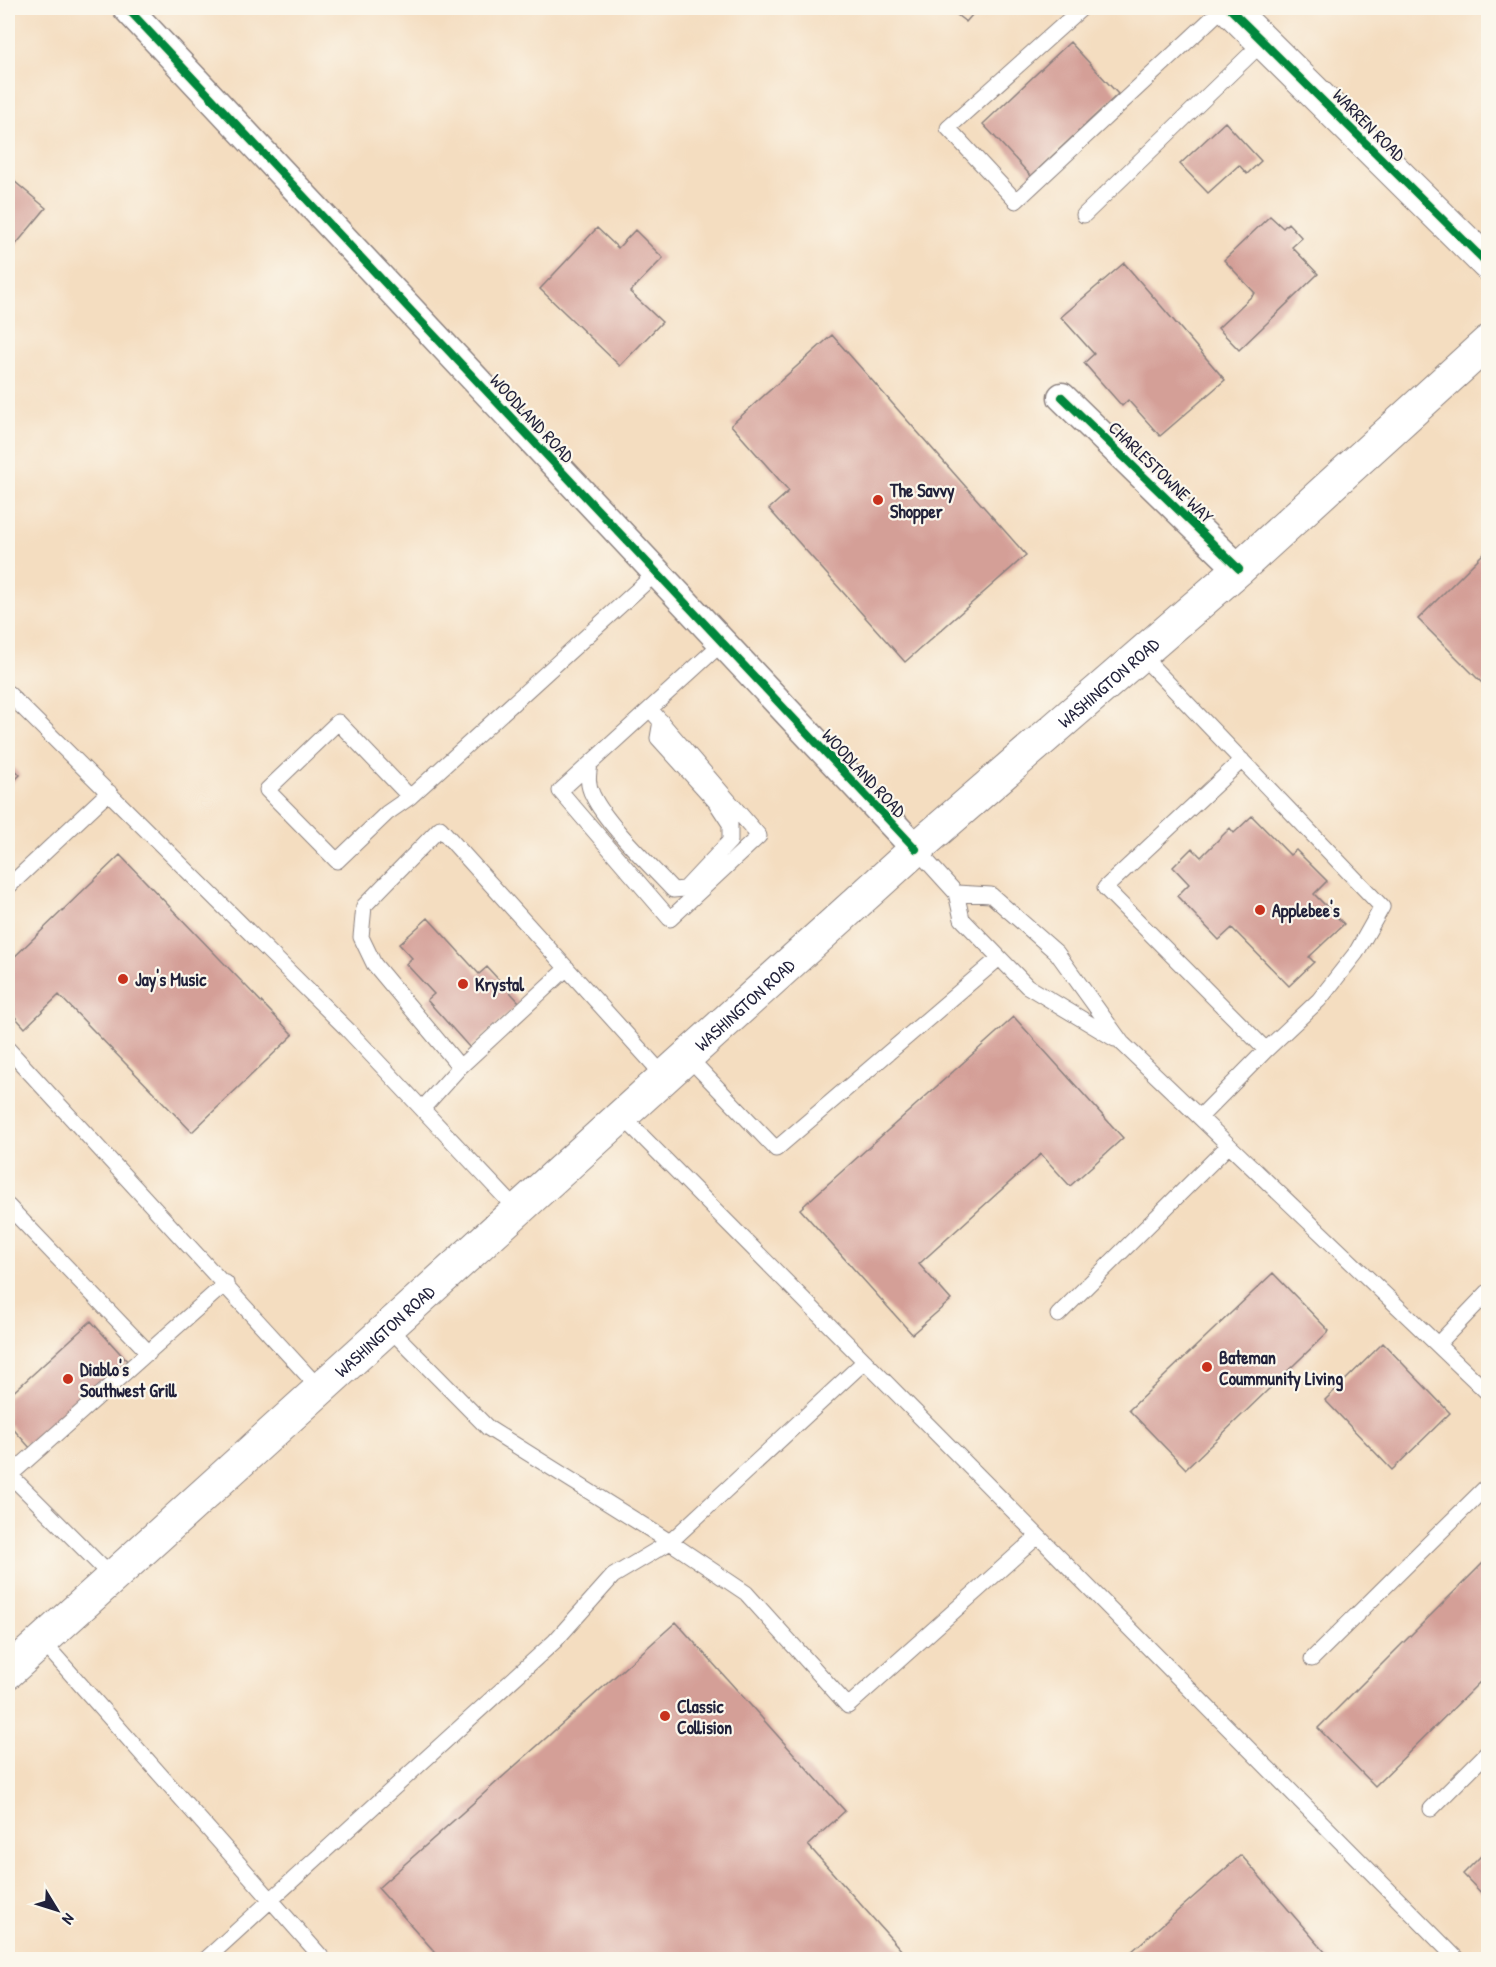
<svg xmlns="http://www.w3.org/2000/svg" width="1496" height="1967" font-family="'Patrick Hand',sans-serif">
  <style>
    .building { fill: #d49f97 }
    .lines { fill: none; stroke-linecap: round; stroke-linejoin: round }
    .lane-casing { stroke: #8b807e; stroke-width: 17 }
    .street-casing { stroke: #8b807e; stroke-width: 31 }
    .secondary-casing { stroke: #8b807e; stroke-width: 35 }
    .primary-casing { stroke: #8b807e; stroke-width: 35 }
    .lane { stroke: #fff; stroke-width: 15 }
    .street { stroke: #fff; stroke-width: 28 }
    .secondary { stroke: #fff; stroke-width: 33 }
    .primary { stroke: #fff; stroke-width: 33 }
    .cycleway-casing { stroke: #fbf7ec; stroke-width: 11 }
    .cycleway { stroke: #00873e; stroke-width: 8 }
    .poi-dot { fill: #c8321e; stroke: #fbf7ec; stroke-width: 2 }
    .labels { text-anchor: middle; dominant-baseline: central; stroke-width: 4.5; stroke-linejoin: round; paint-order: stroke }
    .street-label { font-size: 18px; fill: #22223b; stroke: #fbf7ec }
    .poi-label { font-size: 18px; font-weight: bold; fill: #22223b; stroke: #fbf7ec; text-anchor: start }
  </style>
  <rect width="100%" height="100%" fill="#fbf7ec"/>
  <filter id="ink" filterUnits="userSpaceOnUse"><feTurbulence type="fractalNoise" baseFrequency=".0167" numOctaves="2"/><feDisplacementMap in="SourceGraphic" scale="12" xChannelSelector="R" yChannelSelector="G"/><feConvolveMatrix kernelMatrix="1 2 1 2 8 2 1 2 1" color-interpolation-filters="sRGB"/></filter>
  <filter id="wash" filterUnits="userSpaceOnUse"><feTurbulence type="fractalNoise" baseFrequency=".008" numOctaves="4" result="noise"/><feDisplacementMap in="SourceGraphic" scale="24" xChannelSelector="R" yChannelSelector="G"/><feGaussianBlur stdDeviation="1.35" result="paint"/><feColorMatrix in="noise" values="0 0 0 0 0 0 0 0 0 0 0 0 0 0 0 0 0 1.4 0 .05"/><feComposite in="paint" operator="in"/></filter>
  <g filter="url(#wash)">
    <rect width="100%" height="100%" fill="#f4ddc0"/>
    <g id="blocks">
      <path class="building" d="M948,8H978L966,22Z
        M1070,42L1118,94L1031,176L983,124Z
        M1225,122L1261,161L1247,174L1239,165L1208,193L1180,164Z
        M8,176L46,208L13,248L8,243Z
        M1270,216L1283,228L1288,223L1302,238L1292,247L1318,274L1239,350L1218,328L1255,293L1224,260Z
        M597,228L618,248L635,230L663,258L630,292L662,322L620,366L540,289Z
        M1124,263L1225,380L1160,436L1128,400L1122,406L1084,363L1094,354L1061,317Z
        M832,335L1026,555L905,662L769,509L789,491L731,425Z
        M1488,549V689L1418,619Z
        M8,762L20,775L8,787Z
        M1252,816L1290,855L1296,850L1327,881L1314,894L1344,924L1309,957L1314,962L1289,986L1232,928L1219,940L1177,896L1189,884L1173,867L1192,848L1201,857L1230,828L1234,833Z
        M120,855L293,1035L192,1132L59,995L25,1028L8,1009V963Z
        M428,918L479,974L487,967L520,1003L470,1048L427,1000L434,994L406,964L412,958L399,944Z
        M1014,1017L1123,1138L1070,1186L1041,1154L919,1264L951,1300L912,1334L800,1209Z
        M1273,1273L1329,1331L1186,1469L1129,1410Z
        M91,1321L128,1362L31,1449L8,1423V1397Z
        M1383,1343L1450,1413L1392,1470L1325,1400Z
        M1488,1558V1674L1375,1786L1318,1728Z
        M676,1622L845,1811L808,1845L910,1960H442L378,1888Z
        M1488,1849V1900L1463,1874Z
        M1241,1855L1332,1960H1122Z"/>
    </g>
  </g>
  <g filter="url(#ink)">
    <use href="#blocks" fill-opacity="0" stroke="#8b807e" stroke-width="1.5"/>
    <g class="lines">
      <g class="lane-casing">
        <path id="lane" d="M1082,8L948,128L1016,201L1223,8
          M1084,215L1263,42
          M1140,654L1382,907L1356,953L1319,1000L1266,1050L1105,888L1242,760
          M8,693L348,1030L517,1210
          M650,709L759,836L670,919L560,791L722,643
          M590,764C588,776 587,785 593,796C607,825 651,866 673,890L685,889L730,841V824L715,801L658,738L661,721
          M410,797L338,722L267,790L337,861L387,813L410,797L656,573
          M916,849L956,893L962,919L1027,986L1115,1039
          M8,887L109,792
          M956,893L991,895L1057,953L1122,1043L1488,1393
          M8,1049L320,1389
          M687,1056L776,1149L999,958
          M460,1067L567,968
          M423,1108L460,1067L374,964L361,937L364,906L440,828L665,1077
          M621,1115L1458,1960
          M1200,1117L1266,1050
          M8,1206L149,1353
          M1058,1315L1229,1145
          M388,1327L488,1428L670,1542L746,1593L848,1706L1038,1536
          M1438,1344L1488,1292
          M8,1473L112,1577
          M8,1477L226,1283
          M42,1641L324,1960
          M1312,1659L1488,1485
          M1431,1809L1488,1752
          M205,1960L555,1641L613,1576L670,1542L865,1361"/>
      </g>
      <g class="street-casing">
        <path id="street" d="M127,8L916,849
          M1062,397L1239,569"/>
      </g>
      <g class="secondary-casing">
        <path id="secondary" d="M1229,8L1488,264"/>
      </g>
      <g class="primary-casing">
        <g id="primary">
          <path id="s1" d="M8,1672L916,849L1239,569L1488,342"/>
        </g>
      </g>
      <use href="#lane" class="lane"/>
      <use href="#street" class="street"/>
      <use href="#secondary" class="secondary"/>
      <use href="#primary" class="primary"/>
      <g class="cycleway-casing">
        <path id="cycleway" d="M127,8L916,849
          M1229,8L1488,264
          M1062,397L1239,569"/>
      </g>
      <use href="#cycleway" class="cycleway"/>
    </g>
  </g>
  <g class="poi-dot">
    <circle cx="878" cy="500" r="6"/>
    <circle cx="1260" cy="910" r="6"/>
    <circle cx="123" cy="979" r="6"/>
    <circle cx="463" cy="984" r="6"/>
    <circle cx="1207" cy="1367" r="6"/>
    <circle cx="68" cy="1379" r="6"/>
    <circle cx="665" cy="1716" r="6"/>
  </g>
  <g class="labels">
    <g class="street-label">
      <text transform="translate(1369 125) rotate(45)">WARREN ROAD</text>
      <text transform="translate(532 418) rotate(47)">WOODLAND ROAD</text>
      <text transform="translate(1161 472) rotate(44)">CHARLESTOWNE WAY</text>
      <text stroke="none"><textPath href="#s1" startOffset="1480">WASHINGTON ROAD</textPath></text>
      <text transform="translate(864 773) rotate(47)">WOODLAND ROAD</text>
      <text stroke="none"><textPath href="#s1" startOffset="994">WASHINGTON ROAD</textPath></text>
      <text stroke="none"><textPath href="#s1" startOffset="508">WASHINGTON ROAD</textPath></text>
    </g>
    <g class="poi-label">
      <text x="890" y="490">The Savvy<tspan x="890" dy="21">Shopper</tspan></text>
      <text x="1272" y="910">Applebee's</text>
      <text x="135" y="979">Jay's Music</text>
      <text x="475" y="984">Krystal</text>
      <text x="1219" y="1357">Bateman<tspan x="1219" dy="21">Coummunity Living</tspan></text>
      <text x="80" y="1369">Diablo's<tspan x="80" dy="21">Southwest Grill</tspan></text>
      <text x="677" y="1706">Classic<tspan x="677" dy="21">Collision</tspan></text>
    </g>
  </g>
  <rect width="1496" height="1967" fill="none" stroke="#fbf7ec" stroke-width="30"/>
  <g transform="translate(57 1910) rotate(128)" stroke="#fbf7ec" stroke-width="4.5" paint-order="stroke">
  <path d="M0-4.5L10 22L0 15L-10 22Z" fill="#22223b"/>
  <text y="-9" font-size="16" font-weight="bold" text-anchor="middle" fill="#22223b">N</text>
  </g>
</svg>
